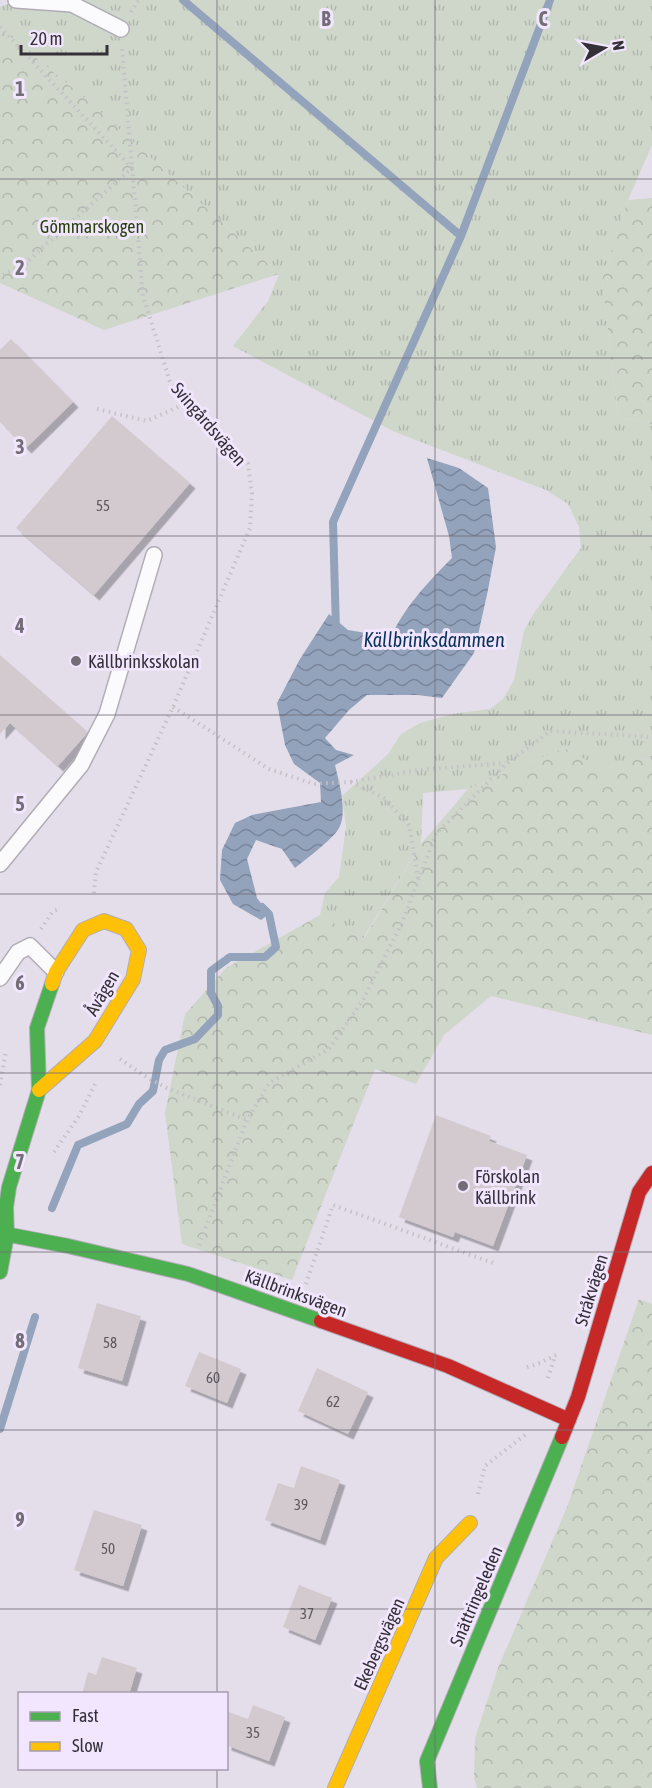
<svg xmlns="http://www.w3.org/2000/svg" width="652" height="1788" font-family="'Asap Condensed',sans-serif">
  <style>
    .grass { fill: url(#grass-tufts) }
    .forest { fill: url(#forest-crowns) }
    .water { fill: url(#water-waves) }
    .lines { fill: none; stroke-linecap: round; stroke-linejoin: round }
    .stream { stroke: #93a3bc; stroke-width: 8 }
    .building { fill: #d2cace; filter: url(#shadow) }
    .lane-casing { stroke: #b1acb6; stroke-width: 18 }
    .fast-casing { stroke: #b1acb6; stroke-width: 16 }
    .slow-casing { stroke: #b1acb6; stroke-width: 16 }
    .jam-casing { stroke: #b1acb6; stroke-width: 16 }
    .path { stroke: #c4c1c7; stroke-width: 4; stroke-dasharray: 1.5 4.5; stroke-linecap: butt }
    .lane { stroke: #fbfafc; stroke-width: 15 }
    .fast { stroke: #4caf50; stroke-width: 14 }
    .slow { stroke: #ffc107; stroke-width: 14 }
    .jam { stroke: #c62828; stroke-width: 14 }
    .grid { fill: none; stroke: #726d76; stroke-width: 1.5; stroke-opacity: 0.55 }
    .poi-dot { fill: #726d76; stroke: #f1e6fd; stroke-width: 2 }
    .labels { text-anchor: middle; dominant-baseline: central; stroke-width: 6; stroke-linejoin: round; paint-order: stroke }
    .number-label { font-size: 15px; fill: #5c575e }
    .park-label { font-size: 18px; fill: #28410c; stroke: #f1e6fd }
    .street-label { font-size: 18px; fill: #343038; stroke: #f1e6fd }
    .poi-label { font-size: 18px; fill: #343038; stroke: #f1e6fd; text-anchor: start }
    .water-label { font-size: 20px; font-style: italic; fill: #0a315a; stroke: #f1e6fd }
    .grid-label { font-size: 20px; text-anchor: middle; font-weight: bold; fill: #726d76; stroke: #f1e6fd; stroke-width: 6; stroke-linejoin: round; paint-order: stroke }
  </style>
  <defs>
    <pattern id="grass-tufts" width="24" height="20" patternUnits="userSpaceOnUse" patternTransform="scale(1.5)"><rect width="24" height="20" fill="#cfd6ca"/><path d="M3 7l-1-3M5 7V3M7 7l1-3M15 17l-1-3M17 17v-4M19 17l1-3" fill="none" stroke="#b2b8ae"/></pattern>
    <pattern id="forest-crowns" width="20" height="18" patternUnits="userSpaceOnUse" patternTransform="scale(1.5)"><rect width="20" height="18" fill="#cfd6ca"/><path d="M2 6a3 3 0 1 1 6 0M12 15a3 3 0 1 1 6 0" fill="none" stroke="#b2b8ae"/></pattern>
    <pattern id="water-waves" width="16" height="10" patternUnits="userSpaceOnUse" patternTransform="scale(1.5)"><rect width="16" height="10" fill="#93a3bc"/><path d="M0 5q4-4 8 0t8 0" fill="none" stroke="#79859a"/></pattern>
    <filter id="shadow"><feDropShadow dx="5.5" dy="5.5" stdDeviation="0" flood-color="#0004"/></filter>
  </defs>
  <rect width="100%" height="100%" fill="#e4deea"/>
  <path class="grass" d="M17,0H652V145L628,200L602,280L618,417L652,424V760L632,759L603,769L564,748L468,789L423,793L421,844L362,940L320,915L325,893L339,877L346,827L342,796L388,754L401,734L420,723L452,714L490,709L503,699L514,680L524,631L534,613L581,548L579,527L568,504L546,490L395,432L233,346L268,301L279,274L87,100L0,28V7Z"/>
  <path class="forest" d="M0,28L87,100L279,274L104,330L0,283Z
    M652,198V424L618,417L602,280L628,200Z
    M564,748L603,769L632,759L652,760V1035L491,996L444,1035L416,1084L375,1069L292,1280L182,1244L165,1113L185,1014L226,968L320,915L363,940L421,844L468,789Z
    M639,1299L652,1304V1788H477L474,1778L475,1738L498,1668L567,1507Z"/>
  <path class="water" d="M427,458L459,468L488,488L496,547L488,590L474,653L442,698L417,695H367L349,710L325,738L336,750L354,755L335,765C339,782 347,809 340,826C336,837 306,859 295,868L282,849L256,840L247,859L257,898L269,914L261,920L233,904L220,880L222,850L235,823L252,815L321,802L320,783L294,764L285,745L277,703L300,659L329,614L348,630L372,634L393,632C408,603 429,581 452,558L449,536Z"/>
  <g class="lines">
    <path class="stream" d="M183,0L461,236L333,522L336,631
      M461,236L550,0
      M52,1208L78,1145L127,1124L139,1104L153,1091L159,1060L165,1050L195,1039L218,1015V1006L211,993V971L230,957H265L276,947L269,914L262,907
      M0,1429L35,1317"/>
  </g>
  <path class="building" d="M11,339L73,402L26,448L0,422V350Z
    M112,416L190,483L94,595L16,528Z
    M0,655L88,732L58,766L10,723L0,734Z
    M436,1115L491,1136L489,1141L527,1155L493,1246L455,1232L453,1237L399,1217Z
    M97,1303L141,1316L122,1381L78,1368Z
    M199,1352L241,1369L227,1403L185,1386Z
    M317,1368L368,1392L348,1434L298,1411Z
    M301,1466L340,1480L320,1540L265,1520L278,1483L294,1488Z
    M94,1510L142,1525L123,1586L74,1570Z
    M299,1585L332,1598L315,1640L283,1627Z
    M102,1657L137,1668L129,1694H82L88,1672L96,1675Z
    M253,1705L285,1717L269,1761L226,1745V1711L248,1719Z"/>
  <g class="lines">
    <g class="lane-casing">
      <path id="lane" d="M16,0L72,4L121,29
        M0,864L81,765L107,714L154,555
        M0,978L18,952L30,946L56,972"/>
    </g>
    <g class="fast-casing">
      <path id="fast" d="M0,1233L68,1246L188,1274L321,1321
        M0,1272L7,1235L6,1207L9,1187L39,1090L37,1028L52,984
        M430,1788L427,1761L562,1437"/>
    </g>
    <g class="slow-casing">
      <path id="slow" d="M39,1090L95,1041L133,979L139,950L126,929L104,921L83,930L56,972L52,984
        M335,1788L436,1558L470,1523"/>
    </g>
    <g class="jam-casing">
      <path id="jam" d="M321,1321L448,1366L569,1420
        M562,1437L578,1397L639,1192L652,1173"/>
    </g>
    <path class="path" d="M131,12L139,0
      M0,27L132,168L22,266L0,276
      M97,409L147,421L189,402
      M173,707L269,769L314,784L350,782L418,770L505,763
      M351,782L384,798L409,825L418,878
      M94,893L96,872L173,707L250,528L252,494L248,464L170,382L143,296L122,49
      M41,929L53,911L59,909
      M120,1059L148,1078L167,1088L247,1120
      M0,1085L6,1050
      M54,1152L79,1116L95,1084
      M199,1245L247,1120L269,1083L329,1049L363,1000L402,923L436,834L507,763L550,731L652,737
      M306,1284L333,1205L493,1263
      M527,1367L540,1363L558,1354
      M548,1378L554,1359
      M478,1494L485,1466L525,1435"/>
    <use href="#lane" class="lane"/>
    <use href="#fast" class="fast"/>
    <use href="#slow" class="slow"/>
    <use href="#jam" class="jam"/>
  </g>
  <path class="grid" d="M217,0V1694M435,0V1788M0,179H652M0,358H652M0,536H652M0,715H652M0,894H652M0,1073H652M0,1252H652M0,1430H652M0,1609H652M217,1768V1788"/>
  <g class="poi-dot">
    <circle cx="76" cy="661" r="6"/>
    <circle cx="463" cy="1186" r="6"/>
  </g>
  <g class="labels">
    <g class="number-label">
      <text x="103" y="505">55</text>
      <text x="110" y="1342">58</text>
      <text x="213" y="1377">60</text>
      <text x="333" y="1401">62</text>
      <text x="301" y="1504">39</text>
      <text x="108" y="1548">50</text>
      <text x="307" y="1613">37</text>
      <text x="253" y="1732">35</text>
    </g>
    <g class="park-label">
      <text x="92" y="226">Gömmarskogen</text>
    </g>
    <g class="street-label">
      <text transform="translate(209 424) rotate(49)">Svingårdsvägen</text>
      <text transform="translate(102 993) rotate(-60)">Åvägen</text>
      <text transform="translate(591 1290) rotate(-73)">Stråkvägen</text>
      <text transform="translate(296 1293) rotate(20)">Källbrinksvägen</text>
      <text transform="translate(476 1596) rotate(-67)">Snättringeleden</text>
      <text transform="translate(379 1644) rotate(-66)">Ekebergsvägen</text>
    </g>
    <g class="poi-label">
      <text x="88" y="661">Källbrinksskolan</text>
      <text x="475" y="1176">Förskolan<tspan x="475" dy="21">Källbrink</tspan></text>
    </g>
    <g class="water-label">
      <text x="434" y="639">Källbrinksdammen</text>
    </g>
  </g>
  <g class="grid-label">
    <text x="326" y="26">B</text>
    <text x="543" y="26">C</text>
    <text x="20" y="96">1</text>
    <text x="20" y="275">2</text>
    <text x="20" y="454">3</text>
    <text x="20" y="633">4</text>
    <text x="20" y="811">5</text>
    <text x="20" y="990">6</text>
    <text x="20" y="1169">7</text>
    <text x="20" y="1348">8</text>
    <text x="20" y="1527">9</text>
  </g>
  <rect x="18" y="1692" width="210" height="78" fill="#f1e6fd" stroke="#a59dae" stroke-width="1.5"/>
  <rect x="30" y="1712" width="30" height="9" fill="#4caf50" stroke="#a59dae" stroke-width="1.5"/>
  <text x="72" y="1722" font-size="18" fill="#343038">Fast</text>
  <rect x="30" y="1742" width="30" height="9" fill="#ffc107" stroke="#a59dae" stroke-width="1.5"/>
  <text x="72" y="1752" font-size="18" fill="#343038">Slow</text>
  <g transform="translate(604 48) rotate(80)" stroke="#f1e6fd" stroke-width="4.5" paint-order="stroke">
  <path d="M0-4.5L10 22L0 15L-10 22Z" fill="#343038"/>
  <text y="-9" font-size="16" font-weight="bold" text-anchor="middle" fill="#343038">N</text>
  </g>
  <path d="M21 45v9h86v-9" fill="none" stroke="#343038" stroke-width="3"/>
  <text x="30" y="45" font-size="18" fill="#343038" stroke="#f1e6fd" stroke-width="4.5" paint-order="stroke">20 m</text>
</svg>
